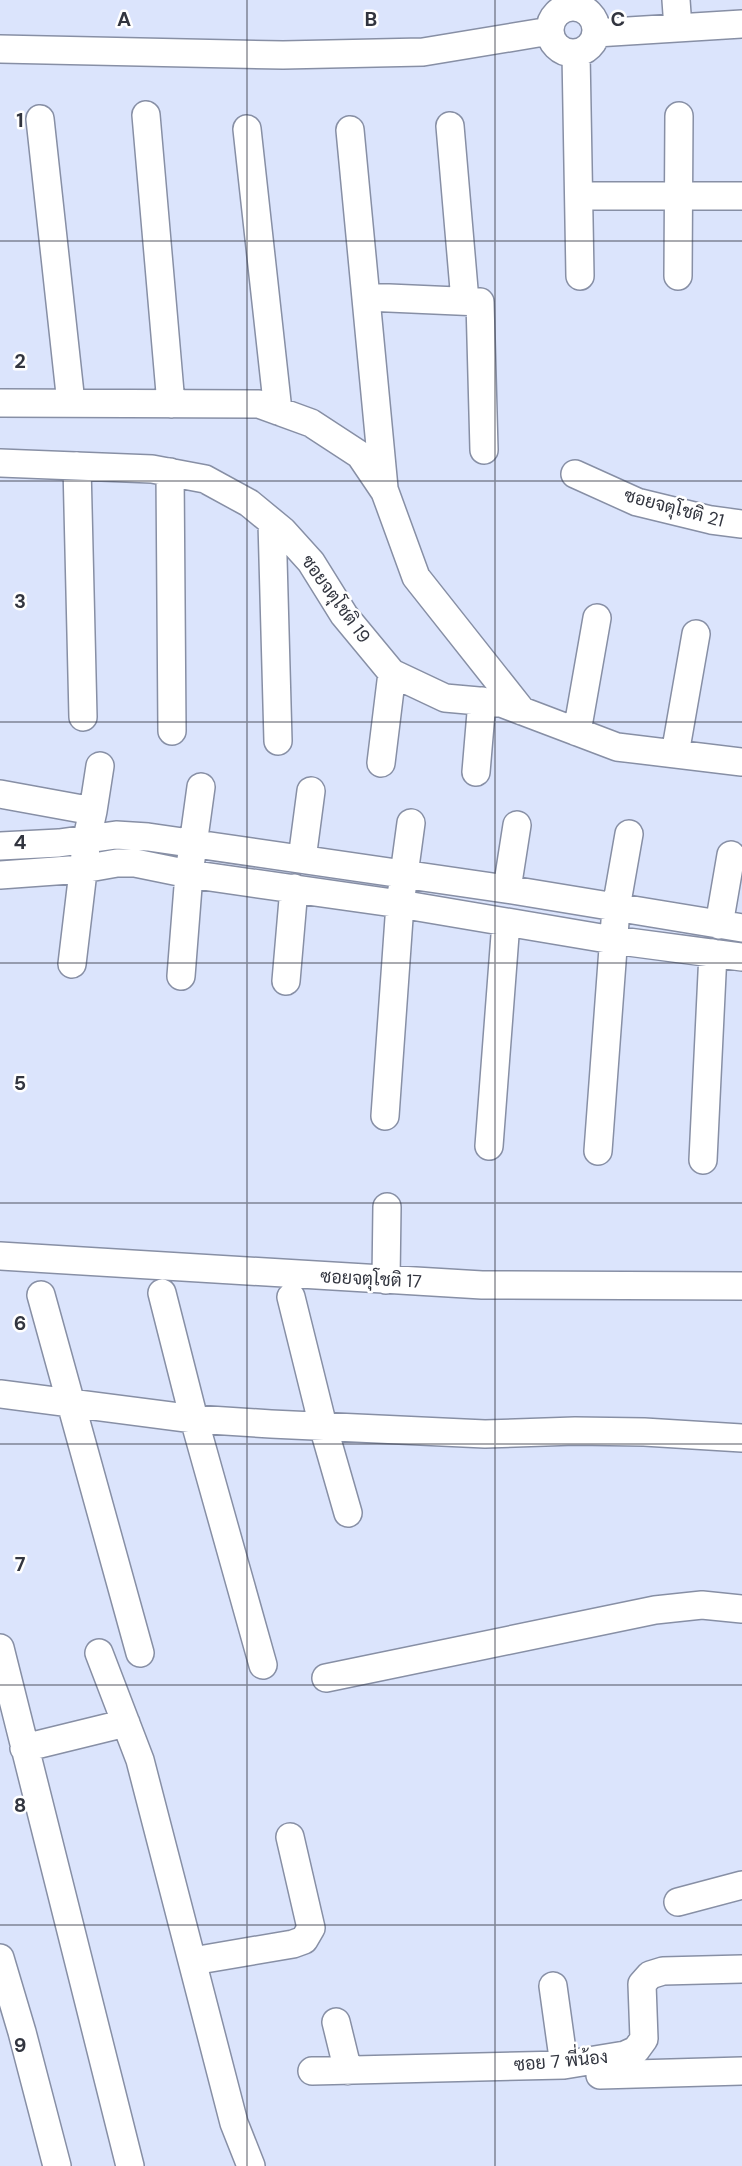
<svg xmlns="http://www.w3.org/2000/svg" width="742" height="2166" font-family="'DM Sans',Sarabun,sans-serif">
  <style>
    .lines { fill: none; stroke-linecap: round; stroke-linejoin: round }
    .minor-casing { stroke: #878fa5; stroke-width: 30 }
    .minor { stroke: #fff; stroke-width: 27 }
    .grid { fill: none; stroke: #32353f; stroke-width: 1.5; stroke-opacity: 0.55 }
    .labels { text-anchor: middle; dominant-baseline: central; stroke-width: 5; stroke-linejoin: round; paint-order: stroke }
    .street-label { font-size: 18px; fill: #32353f; stroke: #fff }
    .grid-label { font-size: 20px; text-anchor: middle; font-weight: bold; fill: #32353f; stroke: #fff; stroke-width: 5; stroke-linejoin: round; paint-order: stroke }
  </style>
  <rect width="100%" height="100%" fill="#dbe4fc"/>
  <g class="lines">
    <g class="minor-casing">
      <path id="minor" d="M676,0L678,28
        M550 30a23 23 0 1 1 46 0a23 23 0 1 1-46 0Z
        M596,33L742,24
        M0,49L283,55L423,52L550,31
        M576,53L580,276
        M146,115L171,404
        M40,119L71,403
        M450,126L465,301
        M247,129L278,411
        M350,130L384,488
        M579,196H742
        M678,276L679,116
        M366,297L480,302L484,450
        M0,403L259,404L311,423L360,455L385,492L416,577L522,711
        M0,463L152,469L205,479L249,503L283,531L311,562L344,615L392,673L445,698L501,703L617,747L742,762
        M77,466L83,717
        M170,472L172,731
        M575,474L637,502L711,520L742,524
        M272,522L278,741
        M577,732L597,618
        M675,754L696,634
        M381,763L392,673
        M476,772L482,701
        M0,794L93,811L87,838L72,964
        M93,811L100,766
        M0,846L59,843L116,835L148,837L512,890L742,928
        M302,859L311,791
        M0,875L83,869L117,863H135L189,874L400,904L613,940L742,957
        M507,889L517,825
        M719,925L731,855
        M181,976L189,874L201,787
        M286,981L294,888
        M385,1116L400,904L411,823
        M489,1146L506,922
        M598,1151L616,908L629,834
        M703,1160L713,953
        M0,1256L482,1285L742,1286
        M386,1280L387,1207
        M162,1293L194,1419L263,1665
        M41,1295L140,1653
        M291,1297L323,1426L348,1513
        M0,1394L194,1419L271,1424L485,1434L575,1431L644,1432L742,1438
        M0,1648L130,2166
        M99,1653L140,1760L234,2123L251,2166
        M326,1678L655,1610L702,1605L742,1609
        M24,1748L126,1723
        M678,1902L742,1885
        M0,1958L22,2032L57,2166
        M193,1961L293,1944L304,1940L311,1928L290,1837
        M553,1986L564,2065
        M336,2022L348,2071
        M312,2071L564,2065L625,2055L636,2050L644,2039L642,1984L650,1975L663,1971L742,1969
        M600,2075L742,2071"/>
    </g>
    <use href="#minor" class="minor"/>
  </g>
  <path class="grid" d="M247,0V2166M495,0V2166M0,241H742M0,481H742M0,722H742M0,963H742M0,1203H742M0,1444H742M0,1685H742M0,1925H742"/>
  <g class="labels">
    <g class="street-label">
      <text transform="translate(674 508) rotate(15)">ซอยจตุโชติ 21</text>
      <text transform="translate(336 599) rotate(54)">ซอยจตุโชติ 19</text>
      <text transform="translate(371 1279) rotate(3)">ซอยจตุโชติ 17</text>
      <text transform="translate(561 2061) rotate(-5)">ซอย 7 พี่น้อง</text>
    </g>
  </g>
  <g class="grid-label">
    <text x="124" y="26">A</text>
    <text x="371" y="26">B</text>
    <text x="618" y="26">C</text>
    <text x="20" y="127">1</text>
    <text x="20" y="368">2</text>
    <text x="20" y="608">3</text>
    <text x="20" y="849">4</text>
    <text x="20" y="1090">5</text>
    <text x="20" y="1330">6</text>
    <text x="20" y="1571">7</text>
    <text x="20" y="1812">8</text>
    <text x="20" y="2052">9</text>
  </g>
</svg>
